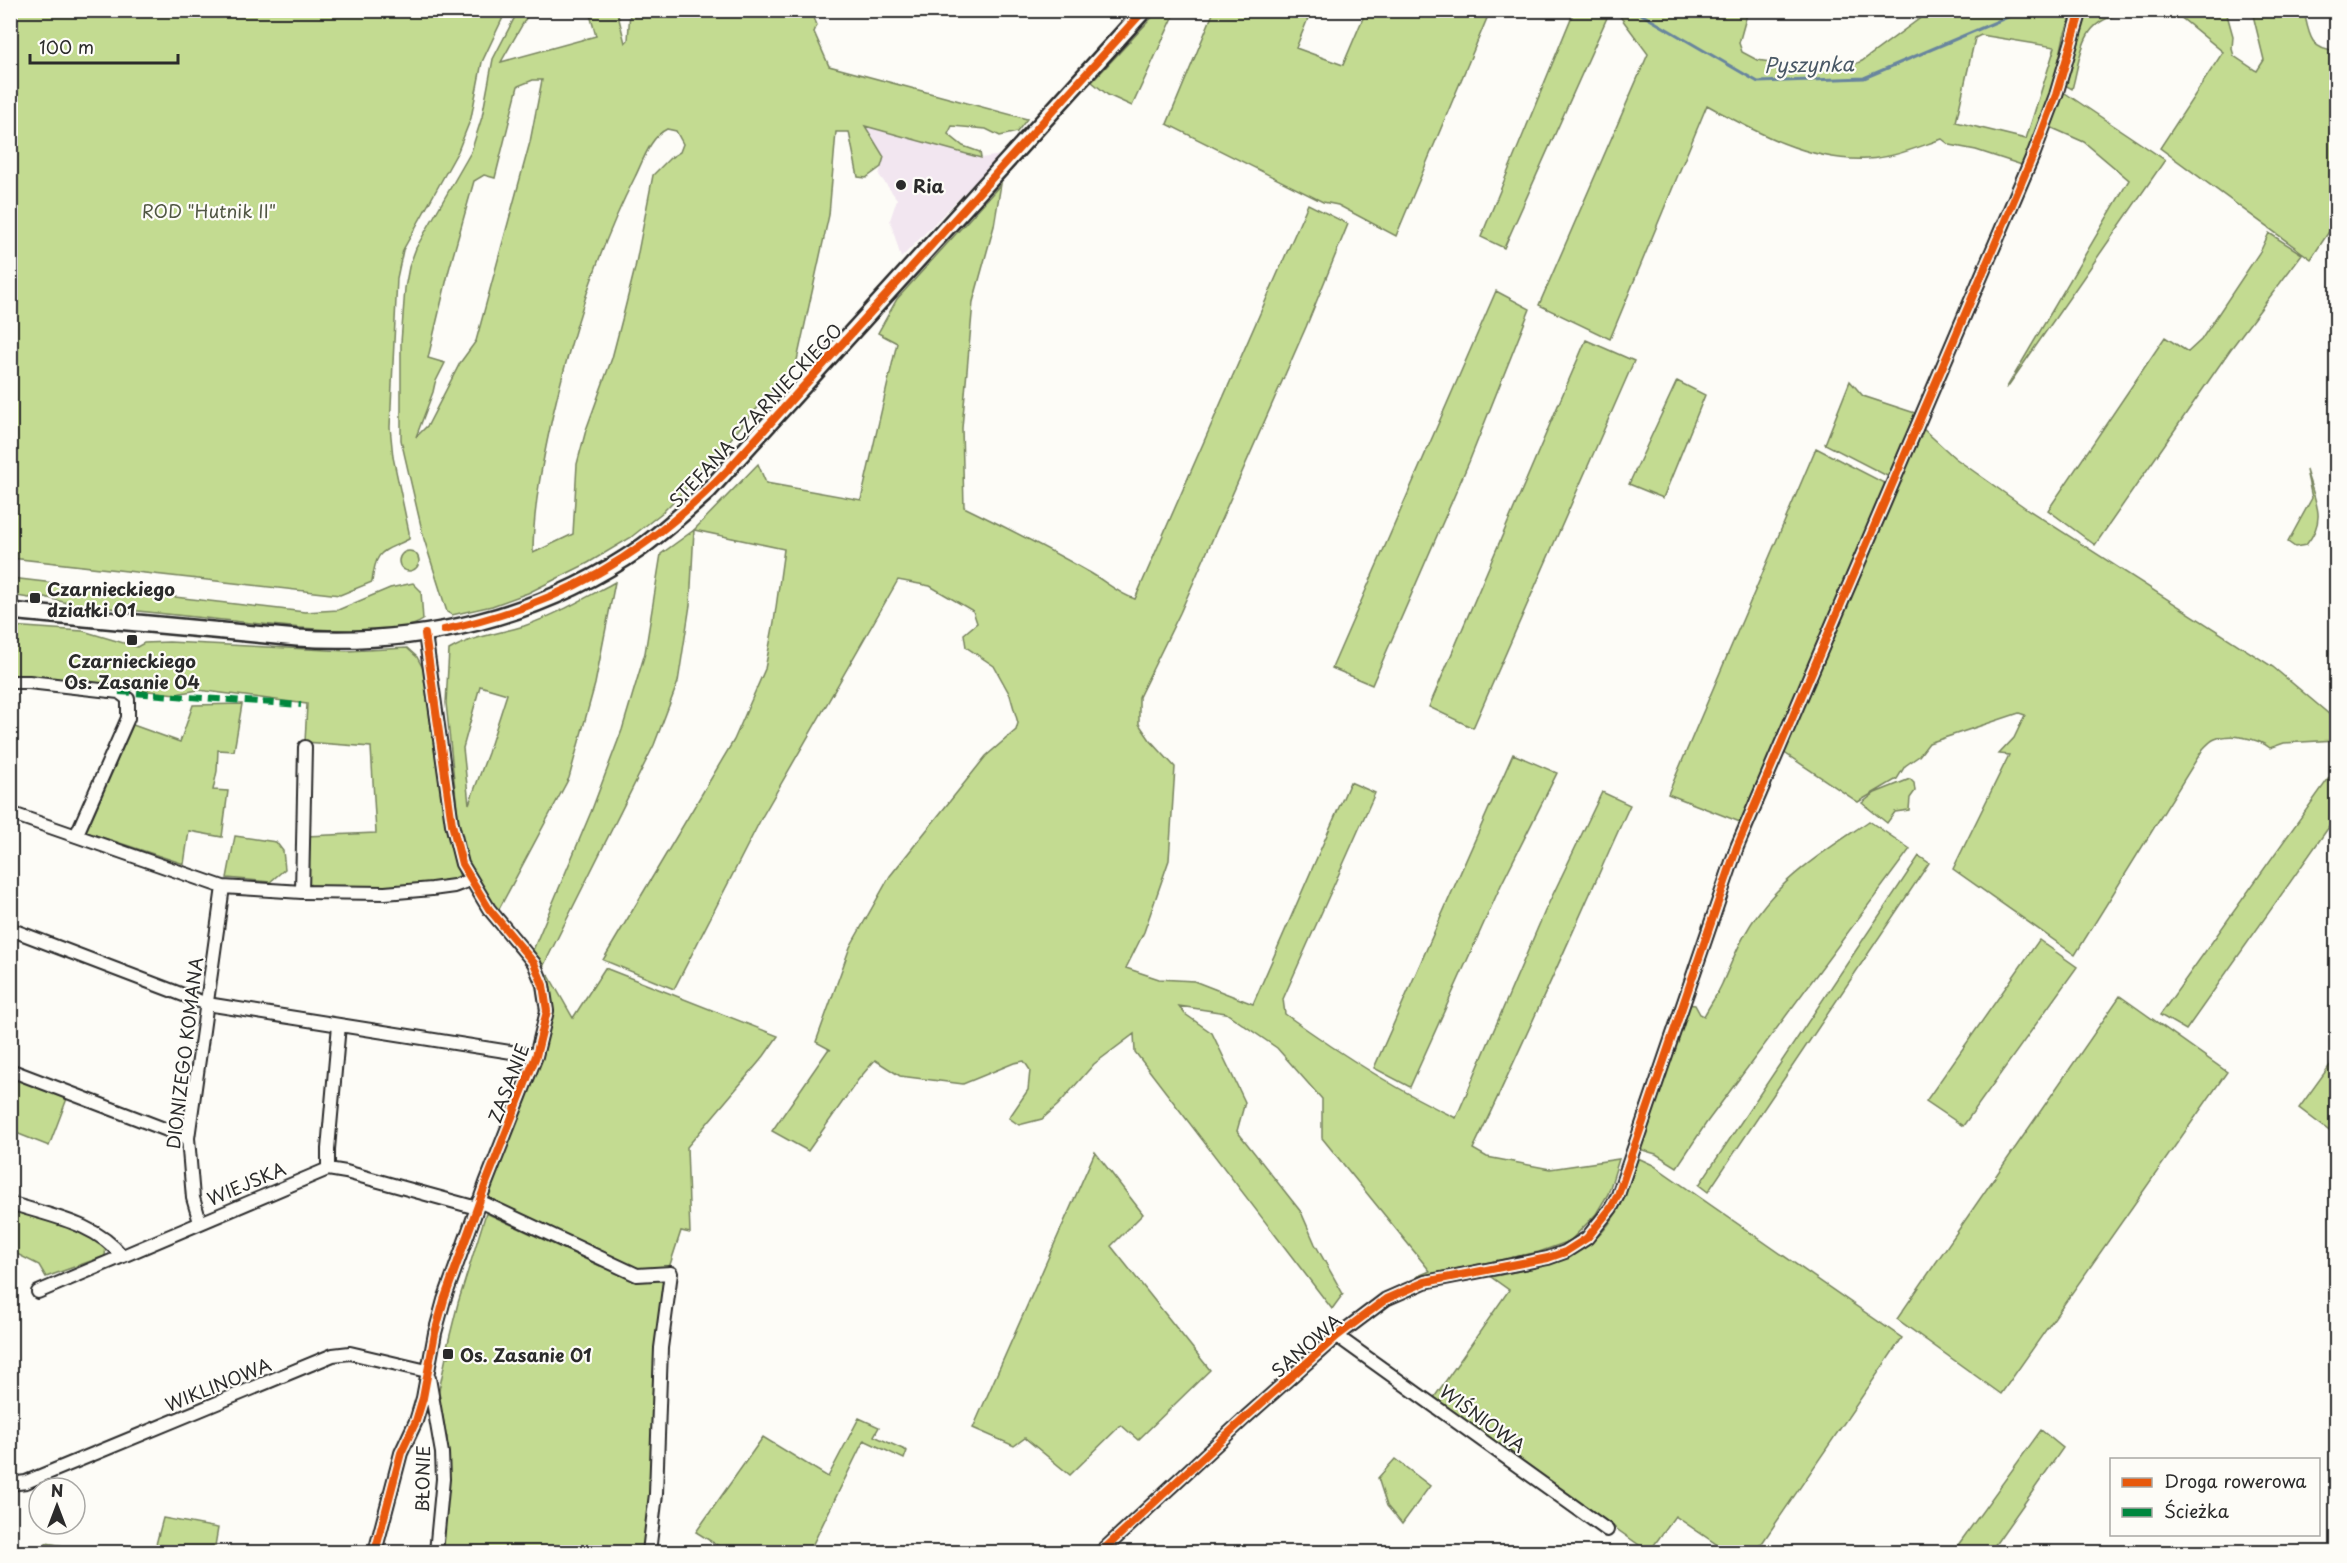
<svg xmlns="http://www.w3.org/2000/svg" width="2347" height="1563" font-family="'Playpen Sans',sans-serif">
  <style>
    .built { fill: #f2e6f0 }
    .green { fill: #c3db91; stroke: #77835e; stroke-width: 1.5; fill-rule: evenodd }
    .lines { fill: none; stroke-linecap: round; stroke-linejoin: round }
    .stream { stroke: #68859e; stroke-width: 3 }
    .minor-casing { stroke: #2b2b2b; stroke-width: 16 }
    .tertiary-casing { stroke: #2b2b2b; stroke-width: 20 }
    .minor { stroke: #fdfcf7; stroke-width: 12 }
    .tertiary { stroke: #fdfcf7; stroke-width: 15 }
    .quiet { stroke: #00873e; stroke-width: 6; stroke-dasharray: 12 6; stroke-linecap: butt }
    .cycleway-casing { stroke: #fdfcf7; stroke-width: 11 }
    .cycleway { stroke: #e8590c; stroke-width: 8 }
    .poi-dot { fill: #2b2b2b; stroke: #fdfcf7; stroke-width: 2 }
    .labels { text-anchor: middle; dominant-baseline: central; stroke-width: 4.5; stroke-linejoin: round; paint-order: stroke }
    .poi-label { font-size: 18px; font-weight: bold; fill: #2b2b2b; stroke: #fdfcf7; text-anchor: start }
    .park-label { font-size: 18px; fill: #515744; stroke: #fdfcf7 }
    .street-label { font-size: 18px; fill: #2b2b2b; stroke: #fdfcf7 }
    .water-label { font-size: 20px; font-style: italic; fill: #495865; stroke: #fdfcf7 }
  </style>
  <rect width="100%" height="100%" fill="#fdfcf7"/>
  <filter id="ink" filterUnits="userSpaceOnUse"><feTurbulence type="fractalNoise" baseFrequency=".0167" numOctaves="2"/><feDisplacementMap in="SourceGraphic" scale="12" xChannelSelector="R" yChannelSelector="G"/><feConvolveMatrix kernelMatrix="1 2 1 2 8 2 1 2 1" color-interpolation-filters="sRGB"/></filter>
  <g filter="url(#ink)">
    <path class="built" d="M864,125L981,158L1001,155L901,258L890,220L897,199L879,175L884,157Z"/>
    <path class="green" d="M11,10L506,11L482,62L471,118L458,151L403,250L397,278L390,427L393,457L409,532V539C382,553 376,548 372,582L340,595L11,558Z
      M2009,10L2073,11L2064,36L2055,80L2025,166L1976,150L1950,145L1942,139C1918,147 1893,158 1867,159C1810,162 1755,132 1707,105L1610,339L1539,305L1648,54L1616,11H1748L1739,43L1742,52L1757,60L1796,66L1848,67L1862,61L1930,11ZM1981,35L2055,47L2026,139L1956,122L1975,38Z
      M518,11H530L501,62L596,36L589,11H617L625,43L628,40L630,11H811L817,25L814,32L829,66L1027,119L1017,132L1000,136L986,129L952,126L948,134L963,146L980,152L981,158L865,126L884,157L881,167L866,178L858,177L849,132H836L829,215L796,365L744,423L709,465L663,512L630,538L588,563L528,593L492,606L452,615L447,612L424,539L401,440V343L405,288L409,267L416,248L471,152L482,117L493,59ZM533,80H542L530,142L476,341L460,363L428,425L416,437L433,392L435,383L445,363L428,358L449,270L474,181L484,175L495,178L518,86ZM667,129L676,131L683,144L680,152L670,158L653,175L635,268L623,316L612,358L586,430L577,464L573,534L533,553C533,507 543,459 553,414C572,333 597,251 635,177C643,161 650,137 667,129Z
      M1158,11H1176L1132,106L1108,95L1092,82Z
      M1214,11H1311L1296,48L1343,65L1366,11H1490L1396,236L1338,205L1323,202L1167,124Z
      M1574,11H1610L1504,248L1481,237Z
      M2087,11H2155C2133,11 2100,13 2088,35C2079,50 2077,72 2072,89L2063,84Z
      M2158,11H2226L2233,36L2232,49L2234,56L2255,70L2257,71L2264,60L2252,11H2304C2309,33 2309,50 2336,51V221L2311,259L2160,148L2223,52L2179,16Z
      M2065,93L2165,160L2006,389L2129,180L2084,142L2050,127L2061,95Z
      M1001,184L994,226L973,302L962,428L964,507C1005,527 1047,548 1087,571C1104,580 1117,593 1135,599L1308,204L1348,224L1306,327L1180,613L1139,697V724L1150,740L1175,767L1169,860L1144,932L1126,968L1159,979L1194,981L1253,1004L1350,782L1375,793L1283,999L1285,1014C1339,1053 1396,1090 1456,1118L1545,911L1602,792L1630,805C1578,919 1528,1035 1473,1149L1487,1157L1550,1169L1619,1159L1608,1194L1596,1214L1570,1241L1539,1252L1416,1277L1430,1271L1322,1138V1099L1277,1048L1226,1013L1179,1006L1185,1014L1212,1033L1245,1102L1237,1131L1301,1212L1315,1244L1343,1294L1332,1309L1135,1052L1134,1034L1094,1064L1058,1105L1042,1119L1019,1125L1009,1118L1028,1090L1030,1070L1024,1061L1014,1063L963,1084L900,1076L875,1060L858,1080L808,1151L772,1131L828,1050H831L816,1042L850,947L890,876L986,756L1016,730L1018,723L1010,695L994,666L966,647L964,634L977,623L973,611L930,586L898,580L762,817L674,989L603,960L734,740L765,669L774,622L784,549L694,530L690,605L678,682L654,745L543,967L533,950L591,812L622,730L645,653L661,554L694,530L758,464L766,483L861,500L897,343L878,333L897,299Z
      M2269,233L2302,254L2230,350L2095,545L2048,510L2165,337L2188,352L2201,340L2261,250Z
      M1496,291L1530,309L1469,462L1372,685L1332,668Z
      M1586,340L1634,361L1473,728L1429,707Z
      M1677,381L1705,395L1663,498L1629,484Z
      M1850,381L1863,396L1918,414L1891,478L1825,444Z
      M1922,428L1955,458L2030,511L2273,667L2336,720V740L2284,743L2270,748C2258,738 2230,733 2215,739C2210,741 2207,745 2203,749L2075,955L1953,869L2009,755L1999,754L2014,738L2025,715L2019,713L1929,743L1919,756L1905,766L1897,779L1858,802L1783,752Z
      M1816,448L1888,485L1740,822L1668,794Z
      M2306,470C2315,502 2328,518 2306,545L2295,547L2288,542L2312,498Z
      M399 561a10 10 0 1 1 20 0a10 10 0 1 1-20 0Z
      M11,578L305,612L338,610L390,588L413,583L421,591L423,620C390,643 257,623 214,619C166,614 119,609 71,604L37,595L29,598L11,595Z
      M615,582L595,684L569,778L498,911L485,895L468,863L460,837L446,703L449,650C472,636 498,634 524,626C556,615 585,598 615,582ZM480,686L507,694L488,753L469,804L463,748Z
      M10,626L83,631L137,647L144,643L169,642L347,651L407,648L417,657L427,676L448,832L460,878C409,889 359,887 307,885L306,836L376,833L371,747L305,742L307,704L198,690L176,694L11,676Z
      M242,704L234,751L218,750L217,771L213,790L228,791L222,837L189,831L184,864L86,832L133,725L180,742L193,705Z
      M1513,754L1557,773L1501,885L1410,1087L1374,1068Z
      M2336,768V817L2186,1030L2160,1015Z
      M1910,779L1914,783L1915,791L1910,798L1909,810L1895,812L1887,823L1862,803L1875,793Z
      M1869,821L1910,849L1707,1122L1677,1167L1656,1154L1639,1149L1687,1004L1695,1005L1700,1014L1704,1016C1710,1005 1717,995 1722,984C1733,959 1743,933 1760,911C1788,873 1831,847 1869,821Z
      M235,836L276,842L283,851L285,869L270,882L227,878Z
      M1919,856L1929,863L1708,1192L1699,1185Z
      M2039,940L2077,967L1963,1126L1926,1101Z
      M605,968L778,1036L764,1056L687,1147L690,1233L681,1231L666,1277L653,1496L646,1552H440L447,1471V1437L438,1395L446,1357H449L450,1352L446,1351L458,1303L486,1213L600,1266L605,1257L492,1204L489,1196L496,1168L547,1039L553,1012L548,974L573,1018Z
      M2120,996L2227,1072L2001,1394L1897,1319Z
      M2336,1057V1136L2299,1108Z
      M10,1073L68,1096L49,1146L11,1131Z
      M1095,1152L1143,1214L1111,1246L1210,1370L1138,1440L1121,1425L1070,1475L1025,1438L1014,1446L973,1428Z
      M1638,1158L1653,1165L1902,1338L1756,1552H1728L1675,1516L1649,1552L1433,1399L1509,1290L1491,1277C1545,1265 1588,1263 1618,1210C1627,1195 1632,1175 1638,1158Z
      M10,1206L75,1226L106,1245L105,1256L46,1277L39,1265L11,1251Z
      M859,1418L879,1427L874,1436L907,1451L904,1459L864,1440L809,1552H728L696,1532L763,1437L828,1477Z
      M2041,1430L2063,1448L1990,1552H1953Z
      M1395,1459L1430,1486L1402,1524L1387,1506L1378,1478Z
      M163,1518L218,1528L214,1552H154Z
      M46,1543L102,1552H11V1546L44,1552Z"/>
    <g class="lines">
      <path class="stream" d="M1634,10L1758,82L1864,78L2024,10"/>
      <g class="minor-casing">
        <path id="minor" d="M10,682H29L119,692L128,699V718L76,836
          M10,813L223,887L302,892L385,893L432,889L454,886L470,880
          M302,892L305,747
          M10,929L207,1004L536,1056
          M10,1070L188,1138
          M328,1169V1149L339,1025
          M479,1201L637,1275L671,1273L661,1348L656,1494L649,1552
          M10,1203C49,1216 95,1222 122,1256
          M200,1222L193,1198L188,1138L223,887
          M38,1292L328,1169L346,1172L477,1208
          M1337,1336L1607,1530
          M429,1378L442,1453L443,1479L436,1552
          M10,1484L26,1482L38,1477L333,1355L350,1353L427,1371
          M375,1552L401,1453L416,1421L423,1398L435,1333L444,1300L486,1183L536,1056L547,1011L543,985L534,963L489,909L462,864L452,824L425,634
          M1101,1552L1246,1417L1337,1336L1386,1299L1425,1282L1548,1258L1565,1252L1587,1238L1611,1208L1618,1195L1737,847L2034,153L2056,95L2081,10"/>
      </g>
      <g class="tertiary-casing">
        <path id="tertiary" d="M10,611L297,638C420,646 540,618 642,547C665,530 686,511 708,491L1144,10"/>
      </g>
      <use href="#minor" class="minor"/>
      <use href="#tertiary" class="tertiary"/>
      <path class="quiet" d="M119,692L301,705"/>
      <g class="cycleway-casing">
        <path id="cycleway" d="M444,630C560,605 645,556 727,471L1144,10
          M375,1552L401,1453L416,1421L423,1398L435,1333L444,1300L486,1183L536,1056L547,1011L543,985L534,963L489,909L462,864L452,824L425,634
          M1101,1552L1246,1417L1337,1336L1386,1299L1425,1282L1548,1258L1565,1252L1587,1238L1611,1208L1618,1195L1737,847L2034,153L2056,95L2081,10"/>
      </g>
      <use href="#cycleway" class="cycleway"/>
    </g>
  </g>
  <g class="poi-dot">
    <circle cx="901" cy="185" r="6"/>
    <rect x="29" y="592" width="12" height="12" rx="3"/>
    <rect x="126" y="634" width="12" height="12" rx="3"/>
    <rect x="442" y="1348" width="12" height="12" rx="3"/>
  </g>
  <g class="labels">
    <g class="poi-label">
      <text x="913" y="185">Ria</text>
      <text x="47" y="588">Czarnieckiego<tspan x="47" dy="21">działki 01</tspan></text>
      <text x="132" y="660" text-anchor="middle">Czarnieckiego<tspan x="132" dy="21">Os. Zasanie 04</tspan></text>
      <text x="460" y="1354">Os. Zasanie 01</text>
    </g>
    <g class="park-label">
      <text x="209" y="210">ROD "Hutnik II"</text>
    </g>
    <g class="street-label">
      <text transform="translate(755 415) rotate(-47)">STEFANA CZARNIECKIEGO</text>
      <text transform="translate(184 1053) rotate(-83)">DIONIZEGO KOMANA</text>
      <text transform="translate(508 1083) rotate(-69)">ZASANIE</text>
      <text transform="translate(246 1183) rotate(-23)">WIEJSKA</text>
      <text transform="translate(1306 1345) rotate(-41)">SANOWA</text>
      <text transform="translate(218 1384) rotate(-22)">WIKLINOWA</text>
      <text transform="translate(1483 1418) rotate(36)">WIŚNIOWA</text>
      <text transform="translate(422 1479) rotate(-89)">BŁONIE</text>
    </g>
    <g class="water-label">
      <text transform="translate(1809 64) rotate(-1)">Pyszynka</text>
    </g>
  </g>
  <rect width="2347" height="1563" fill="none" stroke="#fdfcf7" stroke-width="36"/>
  <rect x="18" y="18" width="2311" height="1527" fill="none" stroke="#2b2b2b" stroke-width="2" filter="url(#ink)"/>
  <rect x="2110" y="1458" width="210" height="78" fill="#fdfcf7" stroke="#a9a8a5" stroke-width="1.5"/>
  <rect x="2122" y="1478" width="30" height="9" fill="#e8590c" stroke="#a9a8a5" stroke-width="1.5"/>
  <text x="2164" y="1488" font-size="18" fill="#2b2b2b">Droga rowerowa</text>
  <rect x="2122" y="1508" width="30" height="9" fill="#00873e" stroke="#a9a8a5" stroke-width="1.5"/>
  <text x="2164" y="1518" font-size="18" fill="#2b2b2b">Ścieżka</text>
  <g transform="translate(57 1506)"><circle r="28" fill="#fdfcf7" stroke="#a9a8a5" stroke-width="1.5"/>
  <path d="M0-4.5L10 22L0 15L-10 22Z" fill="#2b2b2b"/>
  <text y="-9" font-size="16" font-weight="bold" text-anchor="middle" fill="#2b2b2b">N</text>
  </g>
  <path d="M30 54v9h148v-9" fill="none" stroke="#2b2b2b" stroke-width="3"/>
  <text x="39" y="54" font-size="18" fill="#2b2b2b" stroke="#fdfcf7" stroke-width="4.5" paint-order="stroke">100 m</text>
</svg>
